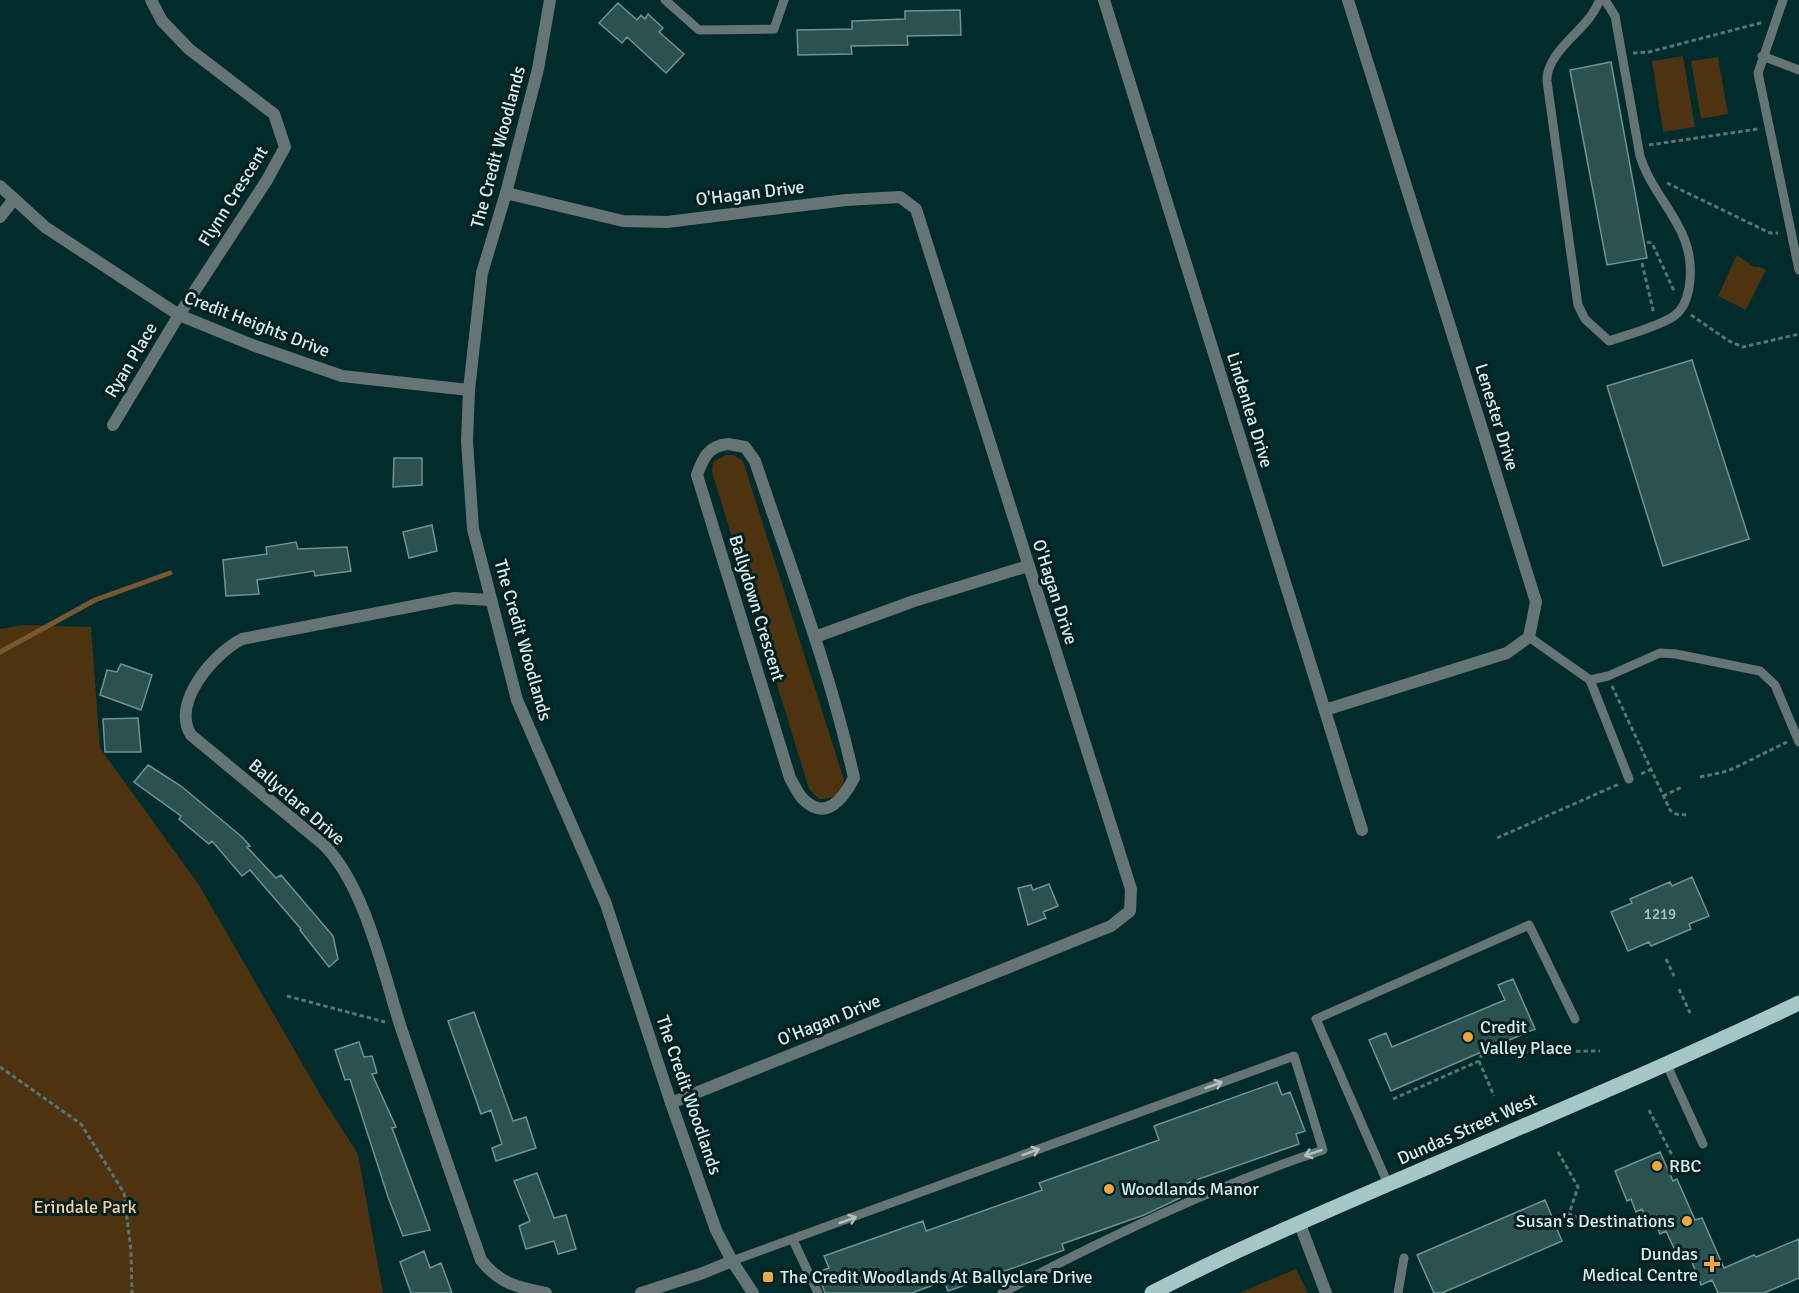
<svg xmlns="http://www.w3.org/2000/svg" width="1799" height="1293" font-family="Signika,sans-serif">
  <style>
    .green { fill: #4d3310 }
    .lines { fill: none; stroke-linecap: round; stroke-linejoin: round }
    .stream { stroke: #785830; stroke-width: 5 }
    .building { fill: #2b5151; stroke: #6d9494; stroke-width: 1.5 }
    .path { stroke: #567676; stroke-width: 3; stroke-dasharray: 4.5 3; stroke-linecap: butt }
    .service { stroke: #657575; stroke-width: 9 }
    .minor { stroke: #657575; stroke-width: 12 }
    .tertiary { stroke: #657575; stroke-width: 12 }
    .primary { stroke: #a5c7c7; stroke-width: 15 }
    .oneway { stroke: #b0c2c2 }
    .poi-dot { fill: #f0a63f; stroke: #032020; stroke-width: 2 }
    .labels { text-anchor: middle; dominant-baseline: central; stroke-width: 6; stroke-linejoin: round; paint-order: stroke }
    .number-label { font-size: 15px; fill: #adc5c5 }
    .street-label { font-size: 18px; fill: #d8ecec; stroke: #032020 }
    .poi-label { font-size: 18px; fill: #d8ecec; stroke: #032020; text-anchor: start }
    .park-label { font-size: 18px; fill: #f8ce9c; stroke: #032020 }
  </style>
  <rect width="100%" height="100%" fill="#022b2b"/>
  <path class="green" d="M1683,56L1695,127L1663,132L1652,61Z
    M1718,57L1728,114L1701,119L1691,61Z
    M1737,255L1754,267H1760L1766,270L1746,310L1718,296Z
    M726,455H734L743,461L844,780C840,795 834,799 819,799L809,789L712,472L713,462Z
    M23,625L91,627L100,748L199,885L321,1096L358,1154L383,1293H0V629Z
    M1296,1269L1308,1293H1239Z"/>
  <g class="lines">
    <path class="stream" d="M0,652L95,600L170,573"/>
  </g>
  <path class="building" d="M618,3L637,20L641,15L645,19L648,14L663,28L659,32L684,54L666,73L627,37L622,43L599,23Z
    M960,10L961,35L907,36L908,45L851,46L852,54L798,55L797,30L852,29V21L905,19V11Z
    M1611,62L1647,258L1607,265L1570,70Z
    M1692,360L1749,539L1663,566L1607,386Z
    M394,458H422V485L393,487Z
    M432,525L437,551L409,558L403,532Z
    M296,542L298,549L347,547L351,571L315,576L314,571L257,580L259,594L226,596L223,560L267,554L266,547Z
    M121,664L152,675L141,710L100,695L107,670L117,672Z
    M138,718L141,752H105L103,719Z
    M148,765L181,786L242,837L250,846L247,847L276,878L281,875L333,936L338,959L329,967L300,930L301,929L250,870L242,876L212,841L209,844L179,819L181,816L134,782Z
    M1692,877L1709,916L1689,924L1691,929L1651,946L1649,942L1628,951L1611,912L1632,903L1630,899L1670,882L1672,886Z
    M1049,884L1058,906L1043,912L1046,918L1028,925L1018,888L1031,885L1033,890Z
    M1513,979L1535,1029L1391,1091L1369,1040L1386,1033L1392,1047L1505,1000L1498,985Z
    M474,1012L513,1121L526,1117L536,1148L496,1161L492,1148L502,1144L491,1110L481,1114L448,1021Z
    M359,1042L364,1057L372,1056L377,1073L372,1074L396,1127L392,1128L430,1230L403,1236L388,1197L350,1079L345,1080L335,1050Z
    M1277,1082L1282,1095L1290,1092L1305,1131L1296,1134L1299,1144L1176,1187L1180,1198L1144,1215L1062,1244L1064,1250L948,1291L944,1281L912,1293H825L817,1272L829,1268L824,1256L923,1221L926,1231L1042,1190L1039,1183L1159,1140L1154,1126Z
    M1660,1152L1673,1181L1677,1179L1695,1220L1702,1218L1724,1268L1754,1255L1756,1257L1799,1239V1278L1764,1293H1718L1712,1280L1701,1285L1690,1257L1680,1261L1666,1231L1660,1234L1655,1223L1649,1225L1642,1209L1636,1212L1631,1199L1627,1201L1615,1171Z
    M537,1173L554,1218L566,1215L576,1249L558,1254L554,1241L526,1249L519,1226L530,1221L514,1181Z
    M1545,1200L1562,1241L1442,1293H1434L1417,1255Z
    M424,1251L430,1268L441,1263L452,1293H411L400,1262Z"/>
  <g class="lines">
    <path class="path" d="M1633,53L1649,52L1764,22
      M1649,145L1758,129
      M1667,183L1770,233H1778
      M1647,242L1652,243L1675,293
      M1642,263L1654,314
      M1691,315L1729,341L1743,347L1799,334
      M1612,686L1670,810L1676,814L1687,815
      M1641,774L1650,770
      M1700,777L1728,771L1787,742
      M1663,796L1682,787
      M1497,838L1619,784
      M1666,959L1674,976
      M1679,989L1690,1013
      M287,996L385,1022
      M1479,1061L1494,1096
      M0,1067L81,1124L124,1193L131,1251L132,1293
      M1393,1099L1479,1061L1481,1056L1493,1052L1600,1051
      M1649,1110L1680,1171
      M1558,1152L1578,1187L1569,1214L1596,1225"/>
    <path class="service" d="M665,0L699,30L774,29L784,0
      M1600,0C1597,6 1594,12 1590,17C1576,36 1546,56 1547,81L1578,305L1585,319L1609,341C1627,335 1660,326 1674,316C1683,310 1687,299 1689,288C1699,229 1655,204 1640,156L1615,16L1605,0
      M1783,0L1758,73L1799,270
      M1762,56L1799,70
      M1529,637L1590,680L1629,779
      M1590,680L1608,676L1660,653L1676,654L1760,671L1775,685L1799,742
      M1666,1063L1703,1144
      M1388,1184L1316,1019L1529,925L1575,1019
      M793,1240L818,1293
      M732,1261L1294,1056L1323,1150C1212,1187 1105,1238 1002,1293
      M1398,1293L1404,1258"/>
    <path class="minor" d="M1104,0L1362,830
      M506,193L623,221L667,222L846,200L900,197L916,209L1131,889L1130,911L1111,926L671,1103
      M0,217L14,199
      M113,425L179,315L267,180L285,147L274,114L189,49L162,21L151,0
      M728,444L745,447L755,461C790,566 830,670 854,778C843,799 826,822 803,799C798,794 794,785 790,778L697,475C703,458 708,446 728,444Z
      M491,600L455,598L242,639C213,654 171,703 191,735L324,845C365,886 383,972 401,1028C427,1105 454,1183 481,1260C500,1284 517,1287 546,1293
      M815,637L914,601L1028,566
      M1325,710L1507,653L1529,637L1536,602L1348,0
      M1299,1222L1326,1293
      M641,1293L703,1273L732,1261"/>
    <path class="tertiary" d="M550,0L538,69L506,193L482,273L469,390L467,441L473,529L517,700L606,904L671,1103L716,1230L732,1261L753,1293
      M0,186L45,227L179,315L255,346L342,376L469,390"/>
    <path class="primary" d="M1152,1293C1230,1252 1311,1218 1391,1183C1527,1124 1665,1067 1799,1003"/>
  </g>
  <defs><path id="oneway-shaft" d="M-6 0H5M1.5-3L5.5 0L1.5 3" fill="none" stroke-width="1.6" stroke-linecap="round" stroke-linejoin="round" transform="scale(1.5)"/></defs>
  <g class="oneway">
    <use href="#oneway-shaft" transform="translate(1214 1085) rotate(-20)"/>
    <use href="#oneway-shaft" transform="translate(1031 1152) rotate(-20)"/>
    <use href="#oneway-shaft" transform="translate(1313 1153) rotate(161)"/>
    <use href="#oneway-shaft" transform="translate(848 1220) rotate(-20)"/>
  </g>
  <g class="poi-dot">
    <circle cx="1468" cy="1037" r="6"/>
    <circle cx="1657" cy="1166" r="6"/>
    <circle cx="1109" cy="1189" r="6"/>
    <circle cx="1687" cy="1221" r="6"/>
    <path d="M1709 1255h6v6h6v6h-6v6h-6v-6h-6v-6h6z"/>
    <rect x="762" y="1271" width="12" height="12" rx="3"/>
  </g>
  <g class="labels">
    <g class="number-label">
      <text x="1660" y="914">1219</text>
    </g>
    <g class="street-label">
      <text transform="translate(498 147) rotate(-75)">The Credit Woodlands</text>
      <text transform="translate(750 193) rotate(-7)">O'Hagan Drive</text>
      <text transform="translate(233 196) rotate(-58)">Flynn Crescent</text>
      <text transform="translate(257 324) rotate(21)">Credit Heights Drive</text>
      <text transform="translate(131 360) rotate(-59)">Ryan Place</text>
      <text transform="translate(1250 410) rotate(73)">Lindenlea Drive</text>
      <text transform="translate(1497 417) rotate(73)">Lenester Drive</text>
      <text transform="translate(1055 592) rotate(72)">O'Hagan Drive</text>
      <text transform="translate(757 608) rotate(73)">Ballydown Crescent</text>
      <text transform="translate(523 640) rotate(74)">The Credit Woodlands</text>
      <text transform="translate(297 802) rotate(41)">Ballyclare Drive</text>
      <text transform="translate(829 1020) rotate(-22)">O'Hagan Drive</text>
      <text transform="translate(689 1095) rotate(71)">The Credit Woodlands</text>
      <text transform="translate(1467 1129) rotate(-24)">Dundas Street West</text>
    </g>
    <g class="poi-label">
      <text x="1480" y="1027">Credit<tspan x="1480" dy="21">Valley Place</tspan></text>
      <text x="1669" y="1166">RBC</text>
      <text x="1121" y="1189">Woodlands Manor</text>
      <text x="1675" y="1221" text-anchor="end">Susan's Destinations</text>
      <text x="1698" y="1254" text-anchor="end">Dundas<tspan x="1698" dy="21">Medical Centre</tspan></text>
      <text x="780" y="1277">The Credit Woodlands At Ballyclare Drive</text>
    </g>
    <g class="park-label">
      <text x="85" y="1207">Erindale Park</text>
    </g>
  </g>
</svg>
